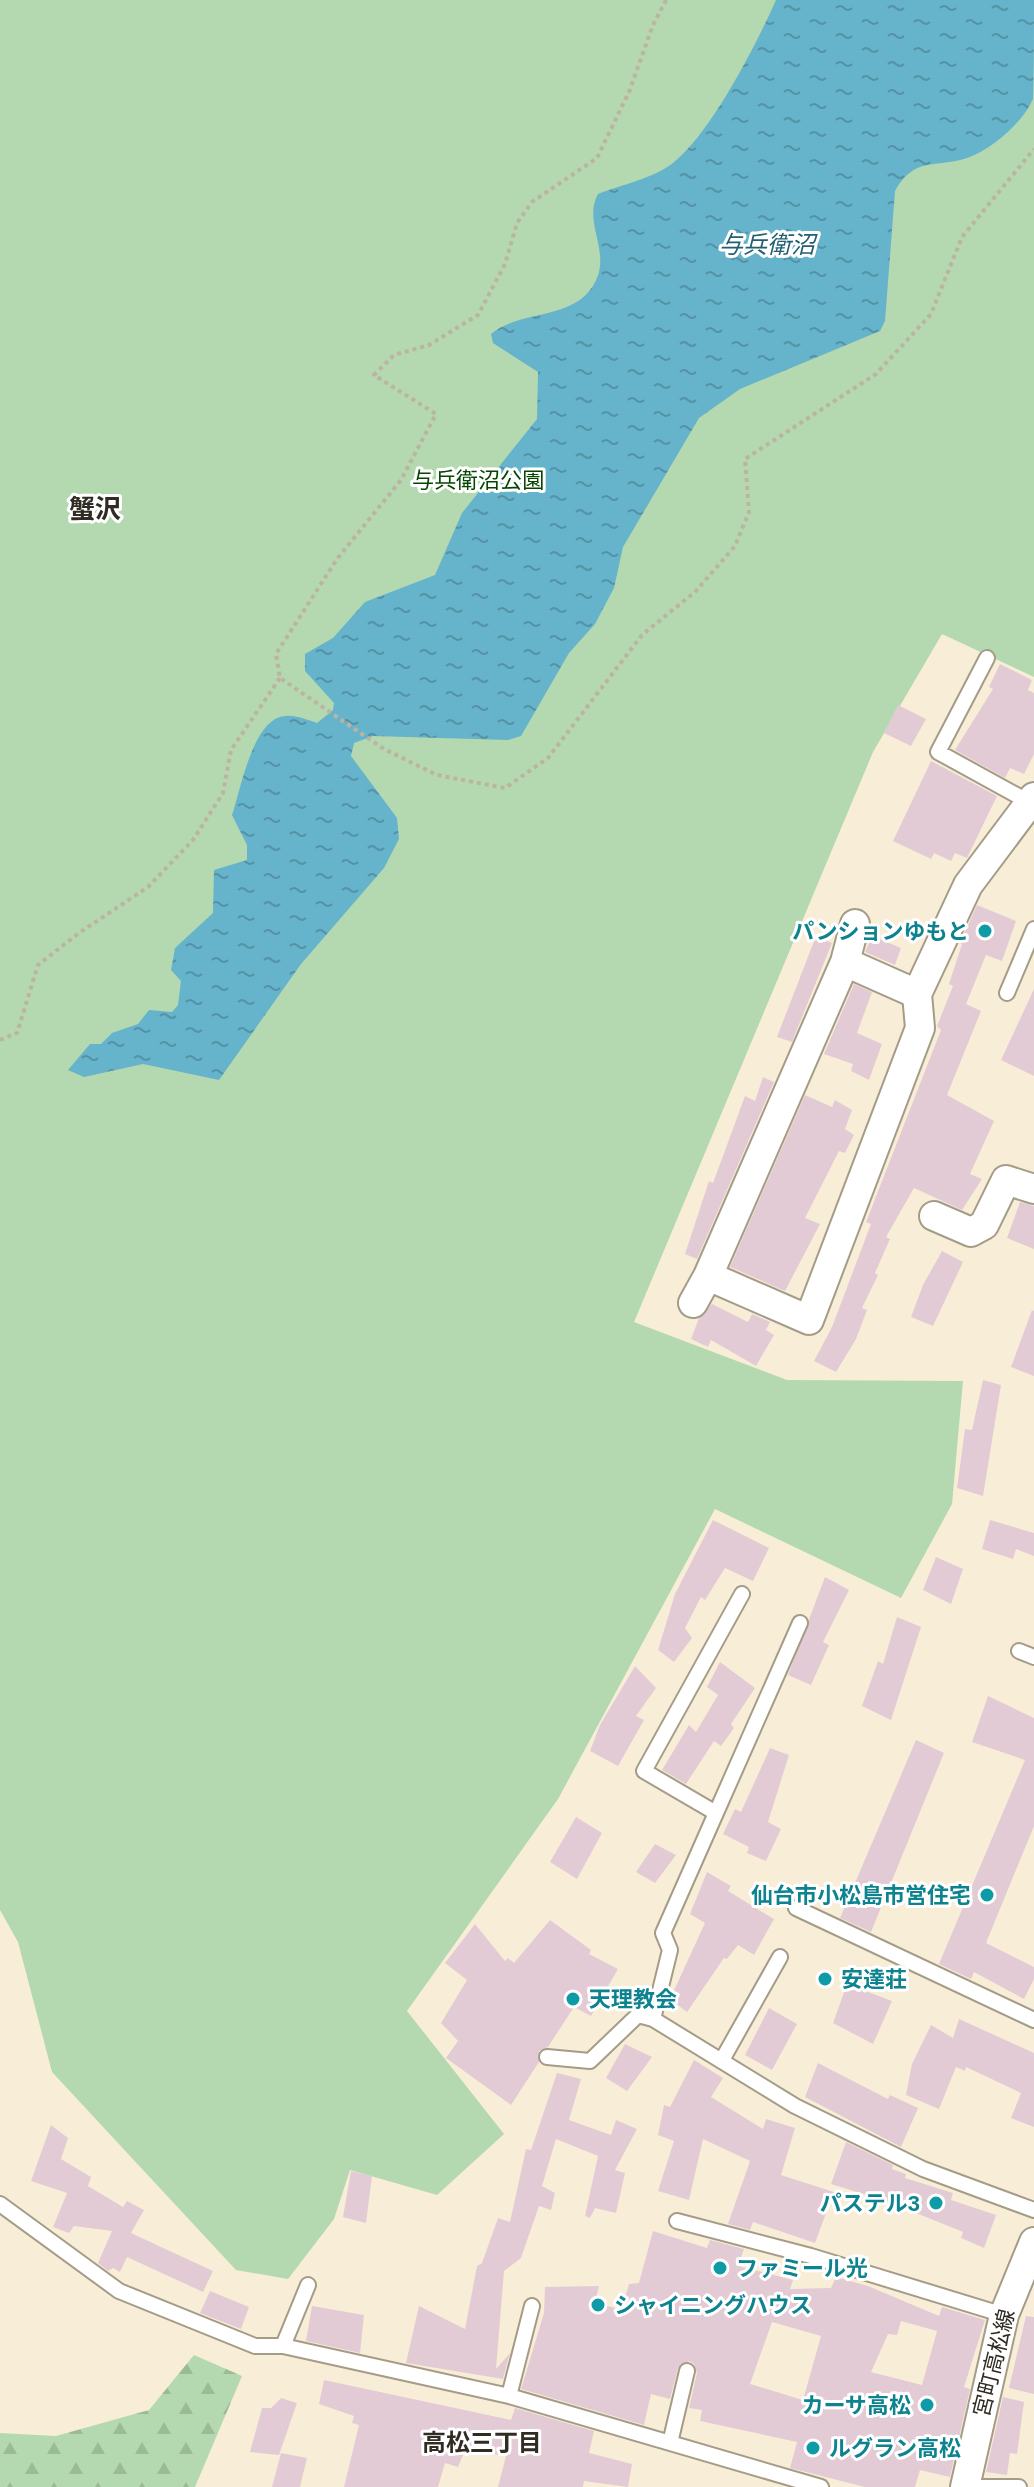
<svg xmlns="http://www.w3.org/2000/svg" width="1034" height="2487" font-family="Arial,'Noto Sans JP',sans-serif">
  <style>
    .forest { fill: url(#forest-firs) }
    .green { fill: #b4d8af }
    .water { fill: url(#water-ripples) }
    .building { fill: #e3cbd5; fill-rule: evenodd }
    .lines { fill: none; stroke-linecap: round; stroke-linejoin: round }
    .service-casing { stroke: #a49c87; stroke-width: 18 }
    .minor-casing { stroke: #a49c87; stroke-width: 32 }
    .path { stroke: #bcb3a2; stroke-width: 4; stroke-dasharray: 4 4; stroke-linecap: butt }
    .service { stroke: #fff; stroke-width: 14 }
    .minor { stroke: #fff; stroke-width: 28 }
    .culture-dot { fill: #0f9aa8; stroke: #fff; stroke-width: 3 }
    .labels { text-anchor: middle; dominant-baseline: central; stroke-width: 6; stroke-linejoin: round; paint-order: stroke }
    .park-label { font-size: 22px; fill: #064600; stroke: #fff }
    .culture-label { font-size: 22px; font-weight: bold; fill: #0d838f; stroke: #fff; text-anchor: start }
    .street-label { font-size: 22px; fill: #302c24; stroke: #fff }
    .water-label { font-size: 24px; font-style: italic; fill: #215f71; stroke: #fff }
    .neighbourhood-label { font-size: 24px; font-weight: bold; fill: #302c24; stroke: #fff }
    .quarter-label { font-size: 26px; font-weight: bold; fill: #302c24; stroke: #fff }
  </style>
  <defs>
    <pattern id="forest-firs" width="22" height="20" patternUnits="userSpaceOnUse" patternTransform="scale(2)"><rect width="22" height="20" fill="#b4d8af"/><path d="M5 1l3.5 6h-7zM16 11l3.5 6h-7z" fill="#9bba96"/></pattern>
    <pattern id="water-ripples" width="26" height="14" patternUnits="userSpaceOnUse" patternTransform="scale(2)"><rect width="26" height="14" fill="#66b3cc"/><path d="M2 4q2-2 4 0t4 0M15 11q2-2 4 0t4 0" fill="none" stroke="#5492a5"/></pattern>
  </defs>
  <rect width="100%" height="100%" fill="#f8eed8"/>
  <path class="forest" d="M194,2355L242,2376L195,2487H0V2433L56,2436L149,2410Z"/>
  <path class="green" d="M0,0H1034V677L942,634L873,752L634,1322L787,1380L963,1381L952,1504L901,1598L715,1509L558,1799L407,2011L504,2134L437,2195L350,2170L334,2219L288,2279L236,2270L52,2072L18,1942L0,1910Z"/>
  <path class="water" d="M776,0H1034C1034,21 1034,83 1033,99C1023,122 993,148 970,157C937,169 915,155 895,191L885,321L880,331L740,389L699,418L623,547L614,588L595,624L569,653L521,736L508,740L373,736L354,743L351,756L397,818L399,839L384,868L301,964L219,1080L143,1064L84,1077L68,1070L90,1044H101L112,1033L138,1024L149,1010L172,1012L178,1005L181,981L171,970L175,948L213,913L214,870L247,860V845L232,815C241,789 253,717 286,716C296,715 307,720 317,723L333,710L334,703L305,671V654L333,638L365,602L435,575L462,513L537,419L538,372L493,343L491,334C522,308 579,322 597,278C609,249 583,221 598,194C621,185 654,178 673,163C711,133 756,45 776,0Z"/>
  <path class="building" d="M1000,664L1032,680L1028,690L1034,693V754L1024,774L1010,768L1005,778L955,750L993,689L989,687Z
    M898,705L926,719L911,746L884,733Z
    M931,761L997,796L967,858L955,853L951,861L934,853L931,859L893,841Z
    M977,905L1016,921L1002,961L986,955L966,1004L981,1011L947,1095L994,1121L970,1174L982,1179L962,1210L914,1188L886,1237L890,1239L875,1273L878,1275L862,1308L867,1310L856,1339L836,1372L814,1361L832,1327L871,1224L866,1222L941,1030L937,1026L953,986L949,984L962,944L960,943Z
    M816,936L832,943L792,1042L777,1037Z
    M872,936L901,948L895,965L865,952Z
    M854,984L872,992L857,1033L882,1044L869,1080L851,1071L853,1064L824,1054Z
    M1034,989V1076L1001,1060Z
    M763,1077L774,1082L697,1259L685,1254L709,1181L713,1183L745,1096L755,1101Z
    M805,1095L832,1107L835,1100L852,1110L845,1129L854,1135L845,1153L839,1151L805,1218L820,1224L785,1291L730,1267Z
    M1020,1202L1034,1206V1249L1007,1238Z
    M942,1251L963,1262L933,1326L911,1317L923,1285Z
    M712,1304L748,1322L752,1314L770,1322L766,1330L774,1335L756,1366L711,1340L708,1347L691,1339L699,1318Z
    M1032,1310L1034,1311V1376L1011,1367Z
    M983,1380L1001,1385L983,1496L957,1488L965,1429L972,1430Z
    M713,1520L769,1548L753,1581L725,1568L705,1600L701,1597L685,1628L692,1638L674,1662L658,1650L675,1594Z
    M990,1520L1034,1533V1556L1016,1549L1013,1559L982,1549Z
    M936,1557L963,1569L951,1604L923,1590Z
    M825,1577L849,1590L823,1642L829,1645L811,1685L788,1675Z
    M897,1617L921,1627L891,1720L862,1706L878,1661L883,1664Z
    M720,1662L755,1688L731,1724L734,1728L721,1746L714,1741L686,1784L662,1770L689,1725L696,1732L718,1695L707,1687Z
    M635,1666L656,1688L636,1716L644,1720L618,1766L590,1751L600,1725Z
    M988,1696L1034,1718V1826L986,1943L1034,1967V1979L1024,1999L974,1972L971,1979L939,1964L1025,1760L972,1742Z
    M916,1740L944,1753L871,1932L840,1918Z
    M770,1748L789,1755L768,1822L781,1829L766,1861L747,1853L749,1847L723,1834L735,1809L741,1812Z
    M576,1817L602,1833L577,1879L550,1862Z
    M655,1844L676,1855L655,1883L636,1872Z
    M707,1872L731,1886L728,1891L774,1919L754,1955L738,1945L727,1959L724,1958L687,2012L670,1999L705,1923L690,1914Z
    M550,1920L591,1950L589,1954L618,1969L591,2016L574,2007L548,2047L539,2051V2062L511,2105L446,2058L458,2041L441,2023L467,1980L445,1963L475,1924L505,1961L508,1958L514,1963Z
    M847,1984L892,2001L873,2044L833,2023Z
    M769,2008L797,2024L772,2070L745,2055Z
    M959,2019L1034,2053V2127L1011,2118L1021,2093L966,2067L965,2071L956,2067L939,2109L906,2095L912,2064L931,2025L953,2038Z
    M625,2044L652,2057L627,2091L606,2078Z
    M694,2060L723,2078L711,2097L763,2129L766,2119L795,2128L781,2175L834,2192L815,2243L753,2222L750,2230L728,2224L750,2161L703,2139L689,2200L658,2191L674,2141L658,2135L664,2105L670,2107Z
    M818,2063L888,2099L890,2095L918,2108L901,2147L805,2097Z
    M557,2073L581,2079L569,2120L611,2135L616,2120L637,2129L615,2170L625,2173L616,2213L595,2208L590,2218L585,2216L598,2156L556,2139L542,2186L555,2193L551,2210L539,2206L521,2258L504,2271L496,2369L510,2353L503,2379L406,2363L419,2306L465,2329L477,2266L482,2263L498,2218L510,2222L526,2149L531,2150Z
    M51,2125L68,2138L61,2159L91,2177L88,2186L123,2207L127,2201L144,2210L131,2233L213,2271L203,2292L127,2257L120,2272L113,2268L108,2271L98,2263L112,2231L74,2226L69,2233L53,2227L67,2193L31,2181Z
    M846,2142L893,2165L892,2169L906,2174L905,2178L953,2193L951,2200L996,2215L984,2248L961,2238L963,2232L889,2202L831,2184Z
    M351,2171L372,2176L366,2223L343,2217Z
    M653,2231L707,2248L710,2240L744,2249L738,2266L793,2280L790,2289L831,2288L836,2277L868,2286L939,2316L942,2307L985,2320L964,2387L970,2389L950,2477L920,2470L915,2487H865L790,2468L797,2442L700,2421L702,2410L689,2408L697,2373L694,2364L689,2361L678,2368L670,2399L651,2394L644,2425L521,2389L544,2313L545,2287L599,2286L595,2302L621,2310L629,2284L639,2283ZM901,2321L937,2331L922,2385L871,2372L888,2334L897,2335ZM772,2322L821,2336L803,2400L750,2384Z
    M210,2291L249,2307L241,2329L200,2313Z
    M312,2306L364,2315L360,2353L306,2341Z
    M1026,2316L1034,2317V2394L1009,2388Z
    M324,2380L511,2420L515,2408L594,2431L589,2453L632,2464L628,2487L584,2481L583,2487H498L506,2456L465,2450L458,2467L445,2463L438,2487H344L359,2425L352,2423L354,2416L319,2404Z
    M1003,2397L1024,2402L1017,2454L1010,2453L1007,2475L986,2472Z
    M281,2398L297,2403L279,2455L250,2452L262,2408H271Z
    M281,2453L307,2458L300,2487H272Z"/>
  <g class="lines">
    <g class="service-casing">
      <path id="service" d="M987,658L938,752L1029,802
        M1007,993L1034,929
        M1019,1651L1034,1657
        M716,1813L800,1623
        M796,1908L1034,2020
        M653,2019L670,1950L663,1933L716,1813L644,1771L742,1594
        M547,2057L590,2061L638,2015L653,2019L795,2106L923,2169L1034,2210
        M722,2060L780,1957
        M0,2204L119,2291L255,2346H283L509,2396L821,2487
        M677,2221L811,2256L1004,2315
        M283,2346L308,2285
        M509,2396L532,2306
        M670,2443L687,2371
        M962,2487H1019"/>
    </g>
    <g class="minor-casing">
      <path id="minor" d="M845,962L855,924
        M917,994L845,962L708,1276L809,1320L920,1028L917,994L968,885L1034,797
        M934,1216L971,1232L984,1225L1006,1180L1034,1189
        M693,1303L708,1276
        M965,2487L1004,2315L1034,2242"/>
    </g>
    <path class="path" d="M666,0L653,25L629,92L597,158L532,202L517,223L505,264L478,315L429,345L394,355L374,375L436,414L401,480L337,559L276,654L280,678L384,749L437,775L505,788L548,758L642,635L696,591L735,546L749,512L745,459L876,374L931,314L962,237L1034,149
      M0,1040L17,1033L38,965L79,933L148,887L193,840L223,793L231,750L280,678"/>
    <use href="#service" class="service"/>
    <use href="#minor" class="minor"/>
  </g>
  <g class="culture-dot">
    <circle cx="985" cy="931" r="8"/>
    <circle cx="987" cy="1895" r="8"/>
    <circle cx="825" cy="1979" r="8"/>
    <circle cx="573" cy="1999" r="8"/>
    <circle cx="936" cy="2203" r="8"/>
    <circle cx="720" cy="2268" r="8"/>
    <circle cx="598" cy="2305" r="8"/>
    <circle cx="927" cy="2405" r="8"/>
    <circle cx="813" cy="2448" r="8"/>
  </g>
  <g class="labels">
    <g class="park-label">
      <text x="478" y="480">与兵衛沼公園</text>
    </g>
    <g class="culture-label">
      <text x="969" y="931" text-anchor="end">パンションゆもと</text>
      <text x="971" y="1895" text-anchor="end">仙台市小松島市営住宅</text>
      <text x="841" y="1979">安達荘</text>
      <text x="589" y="1999">天理教会</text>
      <text x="920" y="2203" text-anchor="end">パステル3</text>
      <text x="736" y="2268">ファミール光</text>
      <text x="614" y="2305">シャイニングハウス</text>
      <text x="911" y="2405" text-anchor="end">カーサ高松</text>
      <text x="829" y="2448">ルグラン高松</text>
    </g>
    <g class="street-label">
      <text transform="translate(994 2363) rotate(-76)">宮町高松線</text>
    </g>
    <g class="water-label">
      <text x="767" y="244">与兵衛沼</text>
    </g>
    <g class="neighbourhood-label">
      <text x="482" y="2442">高松三丁目</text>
    </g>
    <g class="quarter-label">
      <text x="95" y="509">蟹沢</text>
    </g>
  </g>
</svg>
